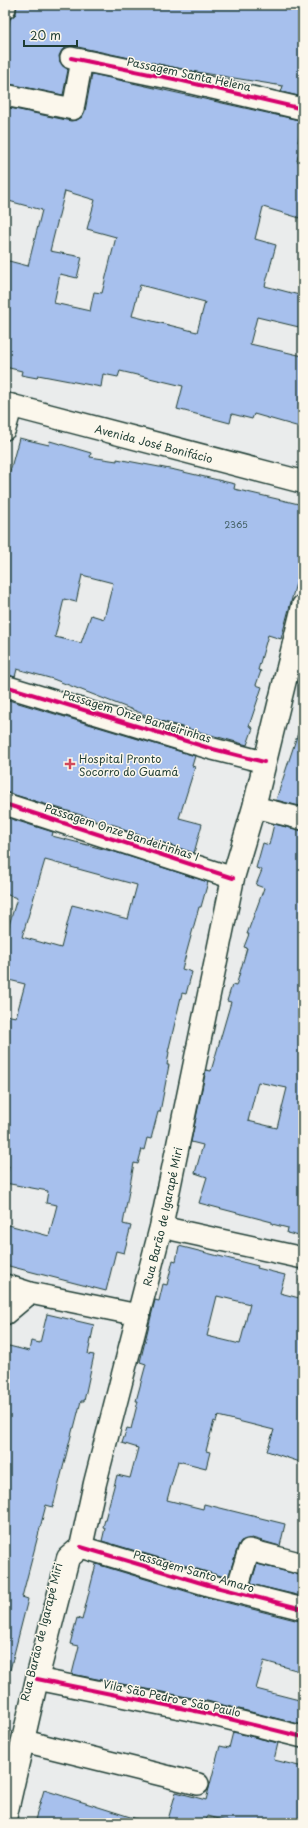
<svg xmlns="http://www.w3.org/2000/svg" width="308" height="1828" font-family="'Playpen Sans',sans-serif">
  <style>
    .building { fill: #a7c0ed; stroke: #1f3d34; fill-rule: evenodd }
    .lines { fill: none; stroke-linecap: round; stroke-linejoin: round }
    .minor-casing { stroke: #1f3d34; stroke-width: 24 }
    .major-casing { stroke: #1f3d34; stroke-width: 25 }
    .path { stroke: #1f3d34; stroke-width: 2.5; stroke-dasharray: 1 3; stroke-linecap: butt }
    .minor { stroke: #fbf7ec; stroke-width: 21 }
    .major { stroke: #fbf7ec; stroke-width: 22 }
    .cycleway-casing { stroke: #fbf7ec; stroke-width: 6 }
    .cycleway { stroke: #d6006c; stroke-width: 4 }
    .poi-dot { fill: #d1495b; stroke: #fbf7ec; stroke-width: 1.5 }
    .labels { text-anchor: middle; dominant-baseline: central; stroke-width: 3; stroke-linejoin: round; paint-order: stroke }
    .number-label { font-size: 9px; fill: #415e62 }
    .street-label { font-size: 11px; fill: #1f3d34; stroke: #fbf7ec }
    .poi-label { font-size: 11px; fill: #1f3d34; stroke: #fbf7ec; text-anchor: start }
  </style>
  <rect width="100%" height="100%" fill="#eaecec"/>
  <filter id="ink" filterUnits="userSpaceOnUse"><feTurbulence type="fractalNoise" baseFrequency=".025" numOctaves="2"/><feDisplacementMap in="SourceGraphic" scale="8" xChannelSelector="R" yChannelSelector="G"/><feConvolveMatrix kernelMatrix="1 2 1 2 8 2 1 2 1" color-interpolation-filters="sRGB"/></filter>
  <g filter="url(#ink)">
    <path class="building" d="M17,5H303V97L281,92L283,86L191,71L73,46L68,47L62,50L59,56L60,62L68,70L63,95L5,83V47L10,19L16,14Z
      M92,74L303,121L298,142H301L297,161L303,162V219L263,207L255,239L276,245L265,286L303,296V328L257,317L250,344L303,356V428L254,414L252,419L232,414L230,423L177,409L183,386L120,371L118,377L103,374L101,387L38,375L37,378L21,375L22,371L5,367V260L28,266L42,210L5,200V107L71,121L77,120L82,117L85,111ZM65,191L95,200L87,229L116,237L102,293L94,292L90,311L54,303L60,274L77,278L82,257L50,251ZM140,285L205,302L197,332L132,316Z
      M19,438L49,445L50,441L91,453L90,457L117,461V459L175,470L235,484L234,489L303,505L300,516L303,517V557L281,639L268,635L258,670L261,671L256,685L262,687L249,726L253,728L247,745L164,722L53,679L17,669L15,677L5,674V490ZM82,575L113,583L104,619L91,615L81,643L55,637L64,599L76,602Z
      M5,699L195,756L192,766L195,767L179,818L202,824L194,853L121,829V827L5,792Z
      M299,730H303V807L276,800Z
      M5,817L53,832L52,836L115,852L208,882L201,907H199L182,969L192,972L186,994L182,993L168,1052H169L167,1065H169L160,1112H158L151,1139L147,1138L144,1150L142,1149L138,1164L134,1163L123,1224L131,1226L124,1253L116,1251L106,1291L5,1265V1224L49,1236L57,1205L46,1203L48,1191L5,1183L9,1166L5,1165V1015L16,1017L25,984L5,979V939L17,898L5,894ZM45,860L137,885L128,919L72,905L61,948L22,937Z
      M274,824L303,831V1237L287,1233L288,1228L272,1224V1222L199,1203L207,1177L195,1173L203,1145L191,1142L206,1070L211,1071L231,1002L227,1001L232,985L236,986L247,948L244,947L249,934H247L264,888L256,885L262,870L256,868L263,843L269,845ZM258,1082L287,1088L277,1128L248,1121Z
      M179,1246L258,1266L257,1268L285,1275L280,1293L303,1299V1463L267,1451L274,1430L218,1416L216,1422L214,1421L206,1451L210,1452L206,1468L178,1461L167,1500L203,1509L204,1504L285,1524L280,1546L252,1538L241,1541L238,1546L228,1578L102,1541L105,1528L103,1527L117,1475L130,1478L138,1448L122,1443L127,1428L131,1429L138,1401H136L146,1364L140,1362L155,1300L159,1301L163,1284L167,1285L173,1260L176,1261ZM217,1296L250,1304L240,1344L207,1336Z
      M47,1314L94,1325L88,1354L94,1355L84,1401H81L74,1428H73L53,1507L46,1505L22,1597L28,1599L10,1670H5V1345L29,1351L31,1341L40,1343Z
      M96,1564L205,1597L303,1622V1672L264,1661L256,1689L303,1701V1725L207,1701L72,1674L79,1646L70,1644L77,1618L82,1620Z
      M257,1564L303,1576V1588L301,1596L251,1584Z
      M233,1732L278,1743L274,1760L303,1767V1823H233L207,1816L206,1823H167L176,1792L206,1800L220,1746L229,1748Z
      M44,1790L140,1820V1823H34Z"/>
    <g class="lines">
      <g class="minor-casing">
        <path id="minor" d="M5,8V5
          M71,58L174,79L303,109
          M5,95L73,109L82,60
          M5,429L12,405
          M5,686L209,748L264,762
          M5,804L233,878
          M254,807L303,819
          M161,1227L303,1258
          M5,1285L30,1293L138,1315
          M5,1314L30,1293
          M81,1547L208,1585L303,1609
          M236,1592L249,1550L303,1564
          M37,1679L205,1713L303,1737
          M24,1741L198,1784"/>
      </g>
      <g class="major-casing">
        <g id="major">
          <path id="s1" d="M5,404L303,482"/>
          <path id="s2" d="M5,1819L37,1679L68,1558L81,1547L95,1483L161,1227L233,878L254,807L303,606"/>
        </g>
      </g>
      <path class="path" d="M301,1276L300,1280L303,1281"/>
      <use href="#minor" class="minor"/>
      <use href="#major" class="major"/>
      <g class="cycleway-casing">
        <path id="cycleway" d="M71,58L174,79L303,109
          M5,686L209,748L264,762
          M5,804L233,878
          M81,1547L208,1585L303,1609
          M37,1679L205,1713L303,1737"/>
      </g>
      <use href="#cycleway" class="cycleway"/>
    </g>
  </g>
  <path class="poi-dot" d="M68 758h4v4h4v4h-4v4h-4v-4h-4v-4h4z"/>
  <g class="labels">
    <g class="number-label">
      <text x="236" y="524">2365</text>
    </g>
    <g class="street-label">
      <text transform="translate(189 74) rotate(12)">Passagem Santa Helena</text>
      <text stroke="none"><textPath href="#s1" startOffset="154">Avenida José Bonifácio</textPath></text>
      <text transform="translate(137 716) rotate(17)">Passagem Onze Bandeirinhas</text>
      <text transform="translate(122 832) rotate(18)">Passagem Onze Bandeirinhas I</text>
      <text stroke="none"><textPath href="#s2" startOffset="626">Rua Barão de Igarapé Miri</textPath></text>
      <text transform="translate(194 1571) rotate(16)">Passagem Santo Amaro</text>
      <text transform="translate(41 1632) rotate(-76)">Rua Barão de Igarapé Miri</text>
      <text transform="translate(172 1698) rotate(12)">Vila São Pedro e São Paulo</text>
    </g>
    <g class="poi-label">
      <text x="79" y="758">Hospital Pronto<tspan x="79" dy="13">Socorro do Guamá</tspan></text>
    </g>
  </g>
  <rect width="308" height="1828" fill="none" stroke="#fbf7ec" stroke-width="20"/>
  <rect x="10" y="10" width="288" height="1808" fill="none" stroke="#1f3d34" stroke-width="1.5" filter="url(#ink)"/>
  <path d="M24 40v6h53v-6" fill="none" stroke="#1f3d34" stroke-width="2"/>
  <text x="30" y="40" font-size="12" fill="#1f3d34" stroke="#fbf7ec" stroke-width="3" paint-order="stroke">20 m</text>
</svg>
